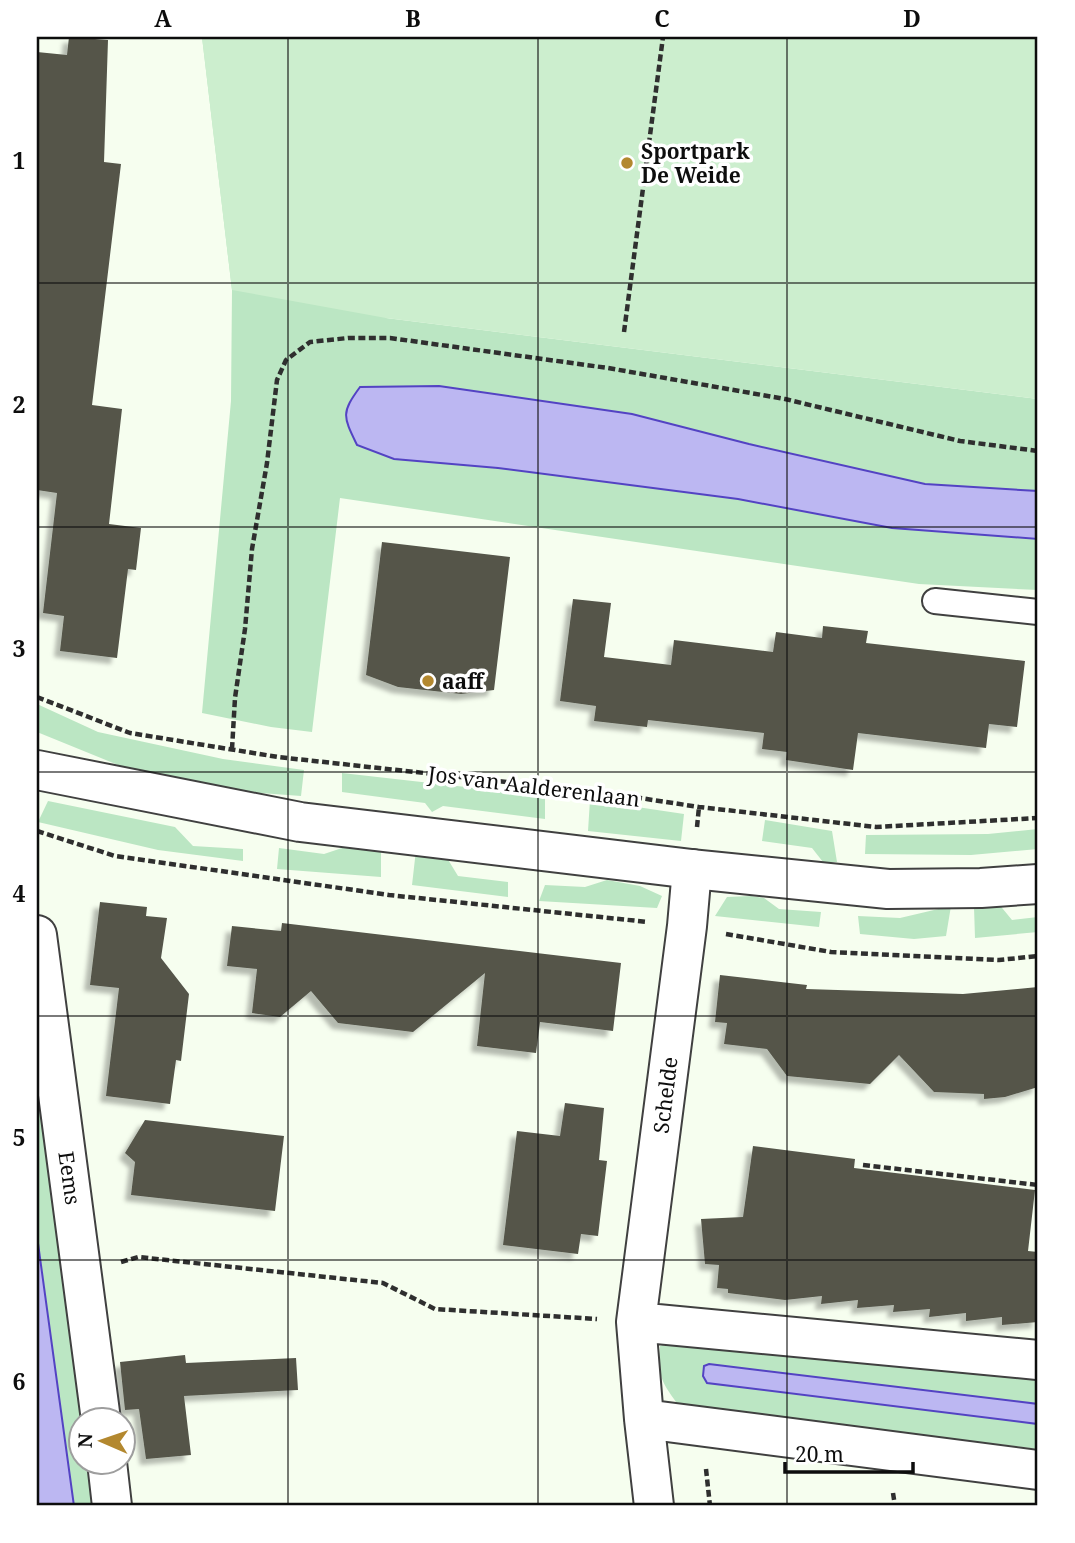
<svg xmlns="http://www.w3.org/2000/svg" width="1075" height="1543" font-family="'Noto Serif',serif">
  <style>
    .green { fill: #bbe6c3 }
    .pitch { fill: #cceece }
    .water { fill: #bcb7f2; stroke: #5343c3; stroke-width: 2 }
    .building { fill: #54554a; filter: url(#shadow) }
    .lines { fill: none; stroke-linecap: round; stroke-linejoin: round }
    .service-casing { stroke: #404040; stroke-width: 28 }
    .minor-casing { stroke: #404040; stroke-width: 42 }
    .tertiary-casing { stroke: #404040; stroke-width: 42 }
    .path { stroke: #2f2f2f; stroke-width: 4.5; stroke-dasharray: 7 3.5; stroke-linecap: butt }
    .service { stroke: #fff; stroke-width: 24 }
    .minor { stroke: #fff; stroke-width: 38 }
    .tertiary { stroke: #fff; stroke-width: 38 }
    .grid { fill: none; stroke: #0d0d0d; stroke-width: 2; stroke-opacity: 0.55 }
    .poi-dot { fill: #b3882f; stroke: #fff; stroke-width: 2.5 }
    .labels { text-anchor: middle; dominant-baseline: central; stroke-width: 7; stroke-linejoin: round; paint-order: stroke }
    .poi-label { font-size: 21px; font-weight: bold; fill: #0d0d0d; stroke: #fff; text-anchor: start }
    .street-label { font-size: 21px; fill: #0d0d0d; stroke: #fff }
    .neatline { fill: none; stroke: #0d0d0d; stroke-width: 2.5 }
    .grid-label { font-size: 23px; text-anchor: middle; font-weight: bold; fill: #0d0d0d }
  </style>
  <defs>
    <filter id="shadow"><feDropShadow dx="-6" dy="6" stdDeviation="2" flood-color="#0004"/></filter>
  </defs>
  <rect width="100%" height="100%" fill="#f6feef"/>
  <path class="green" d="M202,37L386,318L1038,399V491L925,484L749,444L632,414L439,386L394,459L498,468L738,499L892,528L1038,539V590L919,584L340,498L312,732L271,727L202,713L231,401L232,290Z
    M37,704L98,732L223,759L304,770L301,796L192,788L123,767L37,732Z
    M342,773L545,796V819L443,806L432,812L425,803L342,792Z
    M590,800L684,814L681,841L588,831Z
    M48,801L175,827L193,846L243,849V861L158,850L38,822Z
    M765,820L832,831L837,862H823L812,848L762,841Z
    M1038,829V849L971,855L865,854L866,835L988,834Z
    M345,847L381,852V877L277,869L279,848L324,854Z
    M416,850L444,853L458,876L508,882V897L412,885Z
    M607,880L640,886L662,896L657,908L539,901L545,885L585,887Z
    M751,896L764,898L779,909L821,912L819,927L715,916L727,897Z
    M998,903L1012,920L1038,917V932L975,938L974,907Z
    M951,906L946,936L914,939L860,934L858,916L900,918Z
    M37,1037L91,1420H80V1462L97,1463L103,1506H74L37,1232Z
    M681,1337L1038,1376V1404L709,1364L703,1376L707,1383L1038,1424V1449L679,1406C661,1381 658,1378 660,1346Z"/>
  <path class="pitch" d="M202,37H1038V399L386,318L232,290Z"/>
  <path class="water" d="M439,386L632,414L749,444L925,484L1038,491V539L892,528L738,499L498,468L394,459L357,445C343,416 341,413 360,387Z
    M37,1236L74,1506H37Z
    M709,1364L1038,1404V1424L707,1383L703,1376L704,1366Z"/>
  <path class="building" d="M69,37L108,40L104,162L121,164L92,405L122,409L109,524L141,528L136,570L128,569L117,658L60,651L64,616L43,613L57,493L37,490V52L67,55Z
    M382,542L510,557L494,690L461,694L398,687L366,675Z
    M573,599L611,603L604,657L671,665L674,640L773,652L776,632L822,638L823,626L868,631L866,643L1025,661L1017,727L989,724L986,748L858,733L853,770L786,760L787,752L762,749L764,733L648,720L647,727L594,721L596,706L560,701Z
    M100,902L147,907L146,916L167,918L161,958L189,994L181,1061L176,1060L170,1104L106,1096L119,988L90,985Z
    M282,923L621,963L613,1031L540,1022L536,1053L477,1046L485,973L413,1032L338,1023L311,991L280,1017L252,1013L257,969L227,966L232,926L281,931Z
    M720,975L807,985L806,989L963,994L1038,987V1087L1005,1097L984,1099V1094L934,1092L899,1055L870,1084L787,1076L767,1049L724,1044L727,1023L715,1022Z
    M565,1103L604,1108L599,1160L607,1161L598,1236L581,1234L578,1254L503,1245L517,1131L560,1136Z
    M145,1120L284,1136L275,1211L131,1195L135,1162L125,1153Z
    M753,1146L855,1159L854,1168L1035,1190L1028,1251L1038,1252V1322L1002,1325V1317L966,1321V1313L929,1317L930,1309L893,1312L894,1305L857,1308L858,1300L821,1304L822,1296L785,1300L728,1293V1289L717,1288L719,1265L705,1264L701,1219L743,1217Z
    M185,1355L186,1363L296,1358L298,1390L184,1396L191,1455L146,1459L139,1409L125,1410L120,1362Z"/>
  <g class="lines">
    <g class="service-casing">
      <path id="service" d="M935,601L1038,612"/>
    </g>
    <g class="minor-casing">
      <path id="minor" d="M37,935L101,1420
        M636,1322L1038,1360
        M644,1419L1038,1470
        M107,1462L112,1506
        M654,1506L644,1419L636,1322L687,926L692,869"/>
    </g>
    <g class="tertiary-casing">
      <path id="tertiary" d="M37,770L300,822L692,869L888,889L981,888L1038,884"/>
    </g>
    <path class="path" d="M624,332L663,37
      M37,697L130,733L278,757L607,793L699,807L876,827L1038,818
      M232,749L235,698L245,629L252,549L267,463L277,380L286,360L310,342L348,338H390L608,368L785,399L960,441L1038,451
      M697,827L699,807
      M37,831L115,856L389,895L648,922
      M726,934L831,952L999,960L1038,956
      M863,1165L1038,1185
      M121,1262L138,1257L383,1283L435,1309L597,1319
      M706,1469L710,1506
      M893,1493L895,1506"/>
    <use href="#service" class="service"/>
    <use href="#minor" class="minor"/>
    <use href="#tertiary" class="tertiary"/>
  </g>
  <path class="grid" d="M288,37V1506M538,37V1506M787,37V1506M37,283H1038M37,527H1038M37,772H1038M37,1016H1038M37,1260H1038"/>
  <g class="poi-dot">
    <circle cx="627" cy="163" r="7"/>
    <circle cx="428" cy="681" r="7"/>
  </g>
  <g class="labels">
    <g class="poi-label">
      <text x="641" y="151">Sportpark<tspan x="641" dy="24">De Weide</tspan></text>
      <text x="442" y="681">aaff</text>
    </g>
    <g class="street-label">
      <text transform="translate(534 786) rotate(7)">Jos van Aalderenlaan</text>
      <text transform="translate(665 1095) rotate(-83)">Schelde</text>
      <text transform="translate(70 1178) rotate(82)">Eems</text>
    </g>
  </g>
  <rect width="1075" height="1543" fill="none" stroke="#ffffff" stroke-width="77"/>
  <g transform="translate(102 1441) rotate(272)"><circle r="33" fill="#ffffff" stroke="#9e9e9e" stroke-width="2"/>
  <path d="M0-5L12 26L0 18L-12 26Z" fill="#b3882f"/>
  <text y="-10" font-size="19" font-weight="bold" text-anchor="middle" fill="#0d0d0d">N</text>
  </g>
  <path d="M785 1462v10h128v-10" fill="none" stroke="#0d0d0d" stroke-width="3.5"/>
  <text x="795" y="1462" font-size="21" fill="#0d0d0d" stroke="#ffffff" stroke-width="5" paint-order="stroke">20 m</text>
  <rect x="38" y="38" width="998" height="1466" class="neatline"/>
  <g class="grid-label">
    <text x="163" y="27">A</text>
    <text x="413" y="27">B</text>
    <text x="662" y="27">C</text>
    <text x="912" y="27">D</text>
    <text x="19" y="169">1</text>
    <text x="19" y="413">2</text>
    <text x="19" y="657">3</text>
    <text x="19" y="902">4</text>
    <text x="19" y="1146">5</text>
    <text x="19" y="1390">6</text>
  </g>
</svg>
